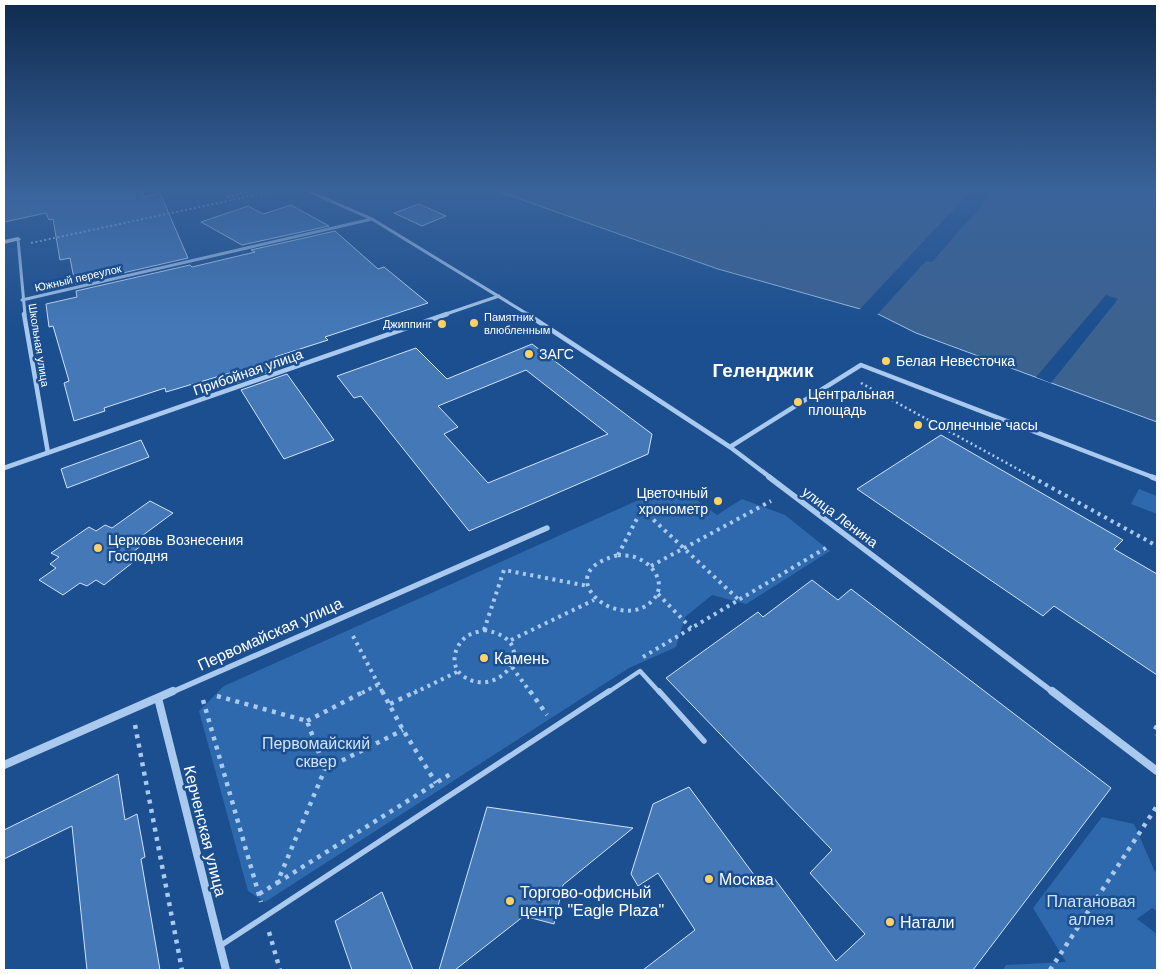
<svg xmlns="http://www.w3.org/2000/svg" width="1161" height="974" font-family="Arial,sans-serif">
  <style>
    .green { fill: #2e69ad }
    .water { fill: #3c6290; stroke: #9cc4f0 }
    .pier { fill: #1b4f8f }
    .building { fill: #4478b7; stroke: #cfe3fa; fill-rule: evenodd }
    .lines { fill: none; stroke-linecap: round; stroke-linejoin: round }
    .path-far3 { stroke: #a9c9ee; stroke-width: 2; stroke-dasharray: 2 2.5; stroke-linecap: butt }
    .path-far2 { stroke: #a9c9ee; stroke-width: 2.5; stroke-dasharray: 2 3; stroke-linecap: butt }
    .path-far1 { stroke: #a9c9ee; stroke-width: 4; stroke-dasharray: 3 4.5; stroke-linecap: butt }
    .path { stroke: #a9c9ee; stroke-width: 4.5; stroke-dasharray: 4 5.5; stroke-linecap: butt }
    .lane-far1 { stroke: #a9c9ee; stroke-width: 4.5 }
    .lane { stroke: #a9c9ee; stroke-width: 5.5 }
    .street-far3 { stroke: #a9c9ee; stroke-width: 3 }
    .street-far2 { stroke: #a9c9ee; stroke-width: 4.5 }
    .street-far1 { stroke: #a9c9ee; stroke-width: 5.5 }
    .street { stroke: #a9c9ee; stroke-width: 8 }
    .secondary { fill: #d6e6fa; fill-rule: evenodd }
    .poi-dot { fill: #ffd166; stroke: #1b4f8f; stroke-width: 2 }
    .labels { text-anchor: middle; dominant-baseline: central; stroke-width: 5; stroke-linejoin: round; paint-order: stroke }
    .far-street-label { font-size: 11px; fill: #fff; stroke: #1b4f8f }
    .far-poi-label { font-size: 11px; fill: #fff; stroke: #1b4f8f; text-anchor: start }
    .poi-label { font-size: 14px; fill: #fff; stroke: #1b4f8f; text-anchor: start }
    .street-label { font-size: 14px; fill: #fff; stroke: #1b4f8f }
    .near-street-label { font-size: 16px; fill: #fff; stroke: #1b4f8f }
    .near-poi-label { font-size: 16px; fill: #fff; stroke: #1b4f8f; text-anchor: start }
    .near-park-label { font-size: 16px; fill: #cfe3fa; stroke: #1b4f8f }
    .district-label { font-size: 19px; font-weight: bold; fill: #fff; stroke: #1b4f8f }
  </style>
  <rect width="100%" height="100%" fill="#1b4f8f"/>
  <path class="green" d="M1139,489L1157,496V514L1131,504Z
    M693,497L717,515L742,499L785,515L830,551L746,604L712,595L685,617L676,647L629,668L265,902L248,891L199,711L224,686L643,498Z
    M1102,817L1134,824L1155,872L1157,870V911L1152,908L1137,919L1157,934V970H1003L1006,965L1066,962L1033,908Z"/>
  <path class="water" d="M497,191H1157V422L916,333L878,314L718,269Z"/>
  <path class="pier" d="M971,191H994L932,262L926,261L876,316L859,310Z
    M1106,295L1118,299L1051,383L1036,377Z"/>
  <path class="building" d="M4,191H143L144,197L160,193L188,258L75,284L70,258L60,260L53,219L49,220L46,213L4,222Z
    M419,204L446,216L422,226L394,213Z
    M291,205L329,226L242,245L201,222L248,206L263,214Z
    M335,231L378,269L384,267L428,303L325,337L328,340L275,357L282,367L237,383L230,373L166,392L165,388L104,408L105,411L74,421L64,383L69,381L53,326L49,327L46,304L77,297L76,291L190,265L192,267L255,252L251,250Z
    M532,344L652,434L648,454L469,531L361,396L354,398L337,376L416,348L447,379ZM526,370L608,434L488,483L444,434L458,427L438,406Z
    M287,374L334,440L284,459L241,390Z
    M941,435L1123,540L1114,549L1157,574V675L1054,606L1043,616L857,489Z
    M141,440L149,457L67,488L61,469Z
    M150,501L173,513L135,541L142,545L133,552L141,556L104,585L96,580L87,586L80,583L63,595L39,580L56,568L50,564L59,557L51,553L89,527L96,531L105,525L112,528Z
    M812,580L838,600L851,589L1111,788L973,970H643L695,930L658,873L638,886L631,874L653,804L689,787L760,883L771,874L836,961L865,934L810,873L832,850L666,678L758,612L763,617Z
    M118,774L125,820L137,814L145,857L141,859L160,970H87L72,826L4,859V830Z
    M487,807L633,828L563,885L554,924L524,916L455,970H439Z
    M382,892L413,970H352L335,921Z"/>
  <g class="lines">
    <path class="path-far3" d="M227,197L252,191
      M31,243L274,191"/>
    <path class="path-far2" d="M861,383L1034,478"/>
    <path class="path-far1" d="M1032,477L1157,546
      M618,555C624,556 631,555 637,558C654,564 667,585 653,600C625,630 567,590 594,566C601,560 609,558 618,555Z
      M618,555L642,509L738,599
      M651,566L771,501
      M658,594L691,628
      M484,630C545,640 500,702 463,676C449,666 454,646 466,637C471,633 478,632 484,630Z
      M484,630L504,570L588,586
      M353,636L383,693
      M511,640L594,600
      M643,657L829,546
      M512,667L531,693
      M362,693L379,684
      M414,693L457,672"/>
    <path class="path" d="M382,691L403,730L436,783
      M530,691L547,715
      M217,696L307,721L325,769L277,883L259,894
      M203,700L261,902
      M390,704L417,691
      M307,721L365,691
      M135,725L182,970
      M1157,726L1154,731L1157,734
      M325,769L403,730
      M277,883L452,773
      M269,932L280,970
      M1050,970L1157,806"/>
    <path class="lane-far1" d="M607,693L640,671L660,693"/>
    <path class="lane" d="M659,691L704,741
      M220,946L609,691"/>
    <path class="street-far3" d="M308,191L372,219L529,315
      M18,239L25,315
      M22,300L372,219
      M443,315L499,296"/>
    <path class="street-far2" d="M24,314L48,453
      M527,314L730,447L771,478
      M730,447L861,365L1155,478
      M4,468L447,314"/>
    <path class="street-far1" d="M769,477L1054,693
      M1152,477L1157,479
      M170,693L547,528"/>
    <path class="street" d="M1052,691L1157,771
      M158,698L226,970
      M4,765L173,691"/>
    <path class="secondary" d="M18,237L21,239L20,240L4,244V240Z"/>
  </g>
  <linearGradient id="sky" x2="0" y2="1"><stop stop-color="#0f2b4f"/><stop offset="0.58" stop-color="#39639b"/><stop offset="1" stop-color="#39639b" stop-opacity="0"/></linearGradient>
  <rect width="1161" height="327" fill="url(#sky)"/>
  <g class="poi-dot">
    <circle cx="474" cy="323" r="5"/>
    <circle cx="442" cy="324" r="5"/>
    <circle cx="529" cy="354" r="5"/>
    <circle cx="886" cy="361" r="5"/>
    <circle cx="798" cy="402" r="5"/>
    <circle cx="918" cy="425" r="5"/>
    <circle cx="718" cy="501" r="5"/>
    <circle cx="98" cy="548" r="5"/>
    <circle cx="484" cy="658" r="5"/>
    <circle cx="709" cy="879" r="5"/>
    <circle cx="510" cy="901" r="5"/>
    <circle cx="890" cy="922" r="5"/>
  </g>
  <g class="labels">
    <g class="far-street-label">
      <text transform="translate(78 278) rotate(-13)">Южный переулок</text>
      <text transform="translate(39 345) rotate(81)">Школьная улица</text>
    </g>
    <g class="far-poi-label">
      <text x="484" y="317">Памятник<tspan x="484" dy="13">влюбленным</tspan></text>
      <text x="432" y="324" text-anchor="end">Джиппинг</text>
    </g>
    <g class="poi-label">
      <text x="539" y="354">ЗАГС</text>
      <text x="896" y="361">Белая Невесточка</text>
      <text x="808" y="394">Центральная<tspan x="808" dy="16">площадь</tspan></text>
      <text x="928" y="425">Солнечные часы</text>
      <text x="708" y="493" text-anchor="end">Цветочный<tspan x="708" dy="16">хронометр</tspan></text>
      <text x="108" y="540">Церковь Вознесения<tspan x="108" dy="16">Господня</tspan></text>
    </g>
    <g class="street-label">
      <text transform="translate(248 372) rotate(-19)">Прибойная улица</text>
      <text transform="translate(840 517) rotate(37)">улица Ленина</text>
    </g>
    <g class="near-street-label">
      <text transform="translate(270 634) rotate(-24)">Первомайская улица</text>
      <text transform="translate(205 831) rotate(76)">Керченская улица</text>
    </g>
    <g class="near-poi-label">
      <text x="494" y="658">Камень</text>
      <text x="719" y="879">Москва</text>
      <text x="520" y="892">Торгово-офисный<tspan x="520" dy="18">центр "Eagle Plaza"</tspan></text>
      <text x="900" y="922">Натали</text>
    </g>
    <g class="near-park-label">
      <text x="316" y="743">Первомайский<tspan x="316" dy="18">сквер</tspan></text>
      <text x="1091" y="901">Платановая<tspan x="1091" dy="18">аллея</tspan></text>
    </g>
    <g class="district-label">
      <text x="763" y="370">Геленджик</text>
    </g>
  </g>
  <rect width="1161" height="974" fill="none" stroke="#ffffff" stroke-width="10"/>
</svg>
